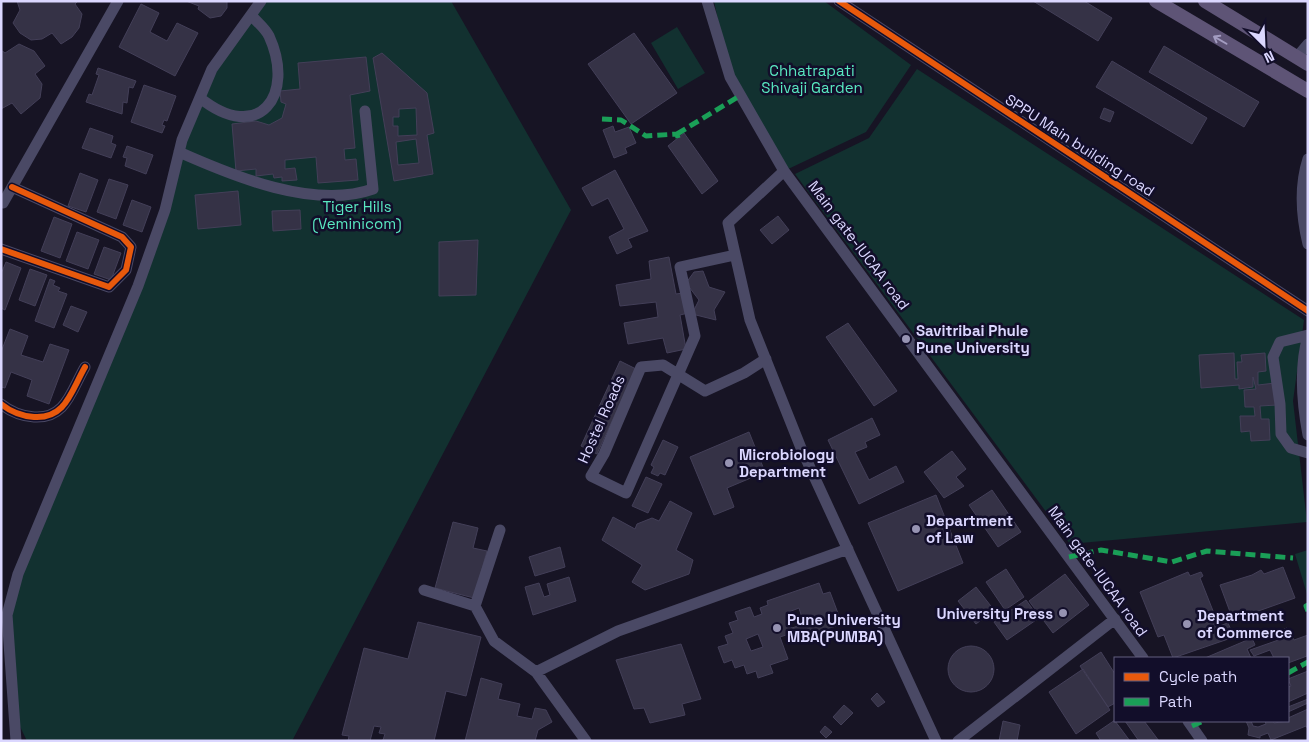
<svg xmlns="http://www.w3.org/2000/svg" width="1309" height="742" font-family="'Space Grotesk',sans-serif">
  <style>
    .green { fill: #123130 }
    .building { fill: #353246; stroke: #433f58; fill-rule: evenodd }
    .lines { fill: none; stroke-linecap: round; stroke-linejoin: round }
    .minor { stroke: #4a4965; stroke-width: 11 }
    .major { stroke: #5e5476; stroke-width: 14 }
    .quiet { stroke: #1a9f57; stroke-width: 5; stroke-dasharray: 10 5; stroke-linecap: butt }
    .cycleway-casing { stroke: #120e2a; stroke-width: 9 }
    .cycleway { stroke: #e8590c; stroke-width: 6 }
    .oneway { stroke: #a39cc1 }
    .poi-dot { fill: #9693b2; stroke: #120e2a; stroke-width: 2 }
    .labels { text-anchor: middle; dominant-baseline: central; stroke-width: 5; stroke-linejoin: round; paint-order: stroke }
    .park-label { font-size: 15px; fill: #59e9c1; stroke: #120e2a }
    .street-label { font-size: 15px; fill: #dbd7ff; stroke: #120e2a }
    .poi-label { font-size: 15px; font-weight: bold; fill: #dbd7ff; stroke: #120e2a; text-anchor: start }
  </style>
  <rect width="100%" height="100%" fill="#171424"/>
  <path class="green" d="M261,1H451L571,210L292,741H27L13,712L7,615L138,286L200,98Z
    M714,1H824L911,65L866,132L784,171L730,77Z
    M677,27L705,73L678,89L651,43Z
    M917,69L1304,320L1293,401L1307,522L1070,544L795,174L869,138Z
    M1308,550V594H1307L1295,554Z"/>
  <path class="building" d="M17,1H78L75,4L82,14L79,28L72,37L61,44L52,33L42,39L31,40L20,33L13,23L20,10Z
    M186,1H227V8L221,16L210,18L198,9L199,6Z
    M1033,1H1084L1112,18L1098,41Z
    M141,4L159,13L150,32L167,41L177,23L198,33L175,76L119,47Z
    M634,33L677,93L631,124L588,64Z
    M19,44L34,51L45,66L35,74L42,84L40,98L21,114L12,103L1,109V50L5,53Z
    M1164,46L1259,102L1244,127L1149,72Z
    M382,53L427,93L434,133L427,135L433,174L394,181L373,58ZM416,108L417,135L398,136V126H393V117H399V109ZM416,139L419,163L398,165L396,142Z
    M366,57L370,91L350,95L355,148L344,149L345,160L356,159L358,180L318,183L316,157L285,160V169L295,168L297,180L282,181V177L274,178L273,174L256,176V169L236,171L232,124L256,121L269,125L282,118L286,104L281,102L280,91L300,89L298,63Z
    M1112,61L1207,118L1192,144L1096,87Z
    M98,68L136,81L133,88L129,87L127,103L123,102L122,114L86,102L89,94L92,95L99,75L96,74Z
    M144,85L176,96L167,121L164,120L162,125L165,126L162,133L131,122Z
    M1104,108L1114,112L1110,122L1100,118Z
    M613,126L615,132L629,127L636,143L625,148L627,153L614,158L603,130Z
    M90,128L113,136L111,143L116,145L111,158L82,148Z
    M684,133L718,181L702,194L668,146Z
    M127,146L153,155L146,174L125,166L127,158L123,157Z
    M615,170L648,231L628,239L632,247L617,254L609,237L624,229L608,198L592,206L582,188Z
    M80,173L98,180L86,212L68,206Z
    M109,179L128,185L116,219L97,212Z
    M238,191L241,225L198,229L195,195Z
    M132,200L151,207L142,232L123,225Z
    M300,210L301,229L273,231L272,211Z
    M778,216L789,230L772,244L760,230Z
    M54,217L72,224L60,258L41,251Z
    M77,232L99,240L88,269L66,261Z
    M478,240L476,295L439,296V242Z
    M104,247L121,253L111,280L94,274Z
    M669,257L676,294L683,293L688,313L680,315L686,349L667,353L663,338L628,344L624,323L658,317L656,302L620,306L616,285L651,279L649,261Z
    M6,262L21,268L5,310L1,308V274Z
    M30,269L47,275L35,306L19,300Z
    M703,271L709,287L725,292L714,310L716,320L692,314L699,300L686,283L694,272Z
    M50,279L55,281L53,285L60,288L58,291L67,294L54,328L35,321Z
    M71,306L87,312L78,332L63,325Z
    M848,323L897,391L874,406L826,337Z
    M10,329L28,336L21,355L43,362L50,344L69,350L49,404L27,396L32,380L11,372L5,388L1,387V352Z
    M1234,353L1235,379H1238L1237,362H1242L1241,355L1265,353L1266,371L1258,372V385L1275,383L1277,405L1260,406L1261,419H1269L1270,440L1251,441L1250,431L1241,432L1240,416H1255L1254,407H1245L1244,390L1256,389L1253,377V387L1239,389V385L1201,388L1199,355Z
    M620,361L636,369L597,454L581,446Z
    M872,418L880,435L865,442L867,447L855,452L869,480L896,466L904,482L859,504L828,440Z
    M749,432L765,472L727,488L734,507L714,515L690,457Z
    M663,440L678,447L665,475L660,473L658,476L651,473L654,467L651,465Z
    M952,451L966,469L956,477L964,486L944,498L924,472Z
    M646,477L662,484L648,513L632,506Z
    M992,490L1021,532L998,547L969,505Z
    M936,495L963,563L898,591L868,523Z
    M670,501L692,513L676,550L693,560L689,574L645,590L632,582L642,565L602,540L613,517L635,529L637,524L652,518L659,521Z
    M453,522L478,528L473,548L487,551L474,598L435,588Z
    M560,547L565,567L535,576L529,557Z
    M1283,567L1295,598L1233,620L1220,585L1252,575L1261,570L1264,574Z
    M1006,569L1024,597L1005,610L986,582Z
    M1188,572L1190,576L1201,572L1203,576L1200,578L1219,626L1228,623L1234,637L1173,658L1164,635L1158,637L1140,592Z
    M1065,574L1089,605L1053,633L1029,601Z
    M569,577L576,601L533,615L525,587L539,583L544,597L550,595L547,584Z
    M819,583L823,594L830,592L842,624L818,632L820,639L809,643L804,629L780,637L788,659L770,665L773,673L758,678L756,671L747,674L744,665L735,668L732,660L724,663L718,647L728,644L725,636L733,633L729,623L738,620L735,612L750,607L754,617L762,614L760,608L768,605L767,601ZM799,608L804,624L792,628L786,613ZM758,634L763,647L751,651L746,639Z
    M976,587L994,610L976,624L958,601Z
    M1026,600L1039,618L1007,640L994,622Z
    M418,622L481,637L466,696L446,691L434,741H381L383,740L385,734L379,733L381,727L374,726L370,741H348L349,736L342,735L364,648L408,659Z
    M1287,628L1294,640L1308,635L1307,656L1288,663V658H1274L1270,650L1254,656L1250,650L1287,637L1284,629Z
    M1252,638L1255,645L1247,649L1251,658H1205Z
    M681,644L701,699L682,704L685,715L650,723L644,708L634,709L616,660Z
    M948 669a23 23 0 1 1 46 0a23 23 0 1 1-46 0Z
    M1101,652L1115,674V703L1108,707L1080,666Z
    M1083,669L1110,710L1076,734L1049,692Z
    M1308,671V693L1288,702V687L1291,686L1288,679Z
    M481,678L502,684L498,699L520,704L517,716L532,719L535,708L546,710L552,722L538,730L535,741H465Z
    M877,693L885,702L878,707L871,699Z
    M1308,699V703L1288,712V707Z
    M844,705L853,713L841,725L833,717Z
    M1308,709V729L1306,726L1271,740L1268,733L1260,736V738L1248,735L1249,728L1246,721H1251L1253,726L1258,727L1266,724L1265,721H1273L1274,723L1288,721V718Z
    M1115,720V721L1130,741H1101L1096,733Z
    M1003,721L1020,725L1017,741H999Z
    M1125,721H1144L1159,741H1139Z
    M825,726L832,732L826,738L820,732Z"/>
  <g class="lines">
    <path class="minor" d="M707,1L730,77L784,171L1143,658
      M839,1L1308,311
      M1297,57L1308,44
      M200,98C259,145 296,95 269,36C265,28 257,22 251,15
      M179,152C233,176 314,210 373,189L365,111
      M1308,159C1299,187 1301,215 1308,244
      M784,171L728,223L750,320L801,448L936,741
      M3,203L118,1
      M1,249L109,287L126,270L131,247L122,237L12,187
      M735,255L680,267L695,336L626,493L591,476L604,454L641,367L663,365L705,391L744,373L766,359
      M1308,335L1280,342L1273,357L1280,404L1281,434L1291,448L1308,453
      M1308,336C1299,367 1302,403 1308,435
      M1,404C11,412 21,416 34,417C66,419 71,391 85,367
      M424,590L475,606L494,641L536,672
      M475,606L500,530
      M1188,721L1202,741
      M16,741L7,615L18,574L138,286L165,210L182,140L212,69L261,1
      M586,741L536,672L618,631L848,549
      M958,741L1115,619"/>
    <path class="major" d="M1156,1L1308,91
      M1205,1L1308,64"/>
    <path class="quiet" d="M602,119L621,120L646,136L677,134L678,138
      M677,134L741,95
      M1069,557L1101,550L1172,562L1207,551L1293,558
      M1308,605L1306,606L1308,611
      M1288,673L1308,662
      M1192,726L1203,721"/>
    <g class="cycleway-casing">
      <path id="cycleway" d="M839,1L1308,311
        M1,249L109,287L126,270L131,247L122,237L12,187
        M1,404C11,412 21,416 34,417C66,419 71,391 85,367"/>
    </g>
    <use href="#cycleway" class="cycleway"/>
  </g>
  <defs><path id="oneway-shaft" d="M-6 0H5M1.5-3L5.5 0L1.5 3" fill="none" stroke-width="1.6" stroke-linecap="round" stroke-linejoin="round" transform="scale(1.25)"/></defs>
  <use class="oneway" href="#oneway-shaft" transform="translate(1220 40) rotate(-150)"/>
  <g class="poi-dot">
    <circle cx="906" cy="339" r="5"/>
    <circle cx="729" cy="463" r="5"/>
    <circle cx="916" cy="529" r="5"/>
    <circle cx="1063" cy="613" r="5"/>
    <circle cx="1187" cy="624" r="5"/>
    <circle cx="777" cy="628" r="5"/>
  </g>
  <g class="labels">
    <g class="park-label">
      <text x="812" y="70">Chhatrapati<tspan x="812" dy="17">Shivaji Garden</tspan></text>
      <text x="357" y="206">Tiger Hills<tspan x="357" dy="17">(Veminicom)</tspan></text>
    </g>
    <g class="street-label">
      <text transform="translate(1080 145) rotate(33)">SPPU Main building road</text>
      <text transform="translate(859 245) rotate(53)">Main gate-IUCAA road</text>
      <text transform="translate(601 419) rotate(-66)">Hostel Roads</text>
      <text transform="translate(1098 571) rotate(54)">Main gate-IUCAA road</text>
    </g>
    <g class="poi-label">
      <text x="916" y="330">Savitribai Phule<tspan x="916" dy="17">Pune University</tspan></text>
      <text x="739" y="454">Microbiology<tspan x="739" dy="17">Department</tspan></text>
      <text x="926" y="520">Department<tspan x="926" dy="17">of Law</tspan></text>
      <text x="1053" y="613" text-anchor="end">University Press</text>
      <text x="1197" y="615">Department<tspan x="1197" dy="17">of Commerce</tspan></text>
      <text x="787" y="619">Pune University<tspan x="787" dy="17">MBA(PUMBA)</tspan></text>
    </g>
  </g>
  <rect width="1309" height="742" fill="none" stroke="#dbd7ff" stroke-width="5"/>
  <rect x="1114" y="657" width="175" height="65" fill="#120e2a" stroke="#625e7f"/>
  <rect x="1124" y="673" width="25" height="8" fill="#e8590c" stroke="#625e7f"/>
  <text x="1159" y="682" font-size="15" fill="#dbd7ff">Cycle path</text>
  <rect x="1124" y="698" width="25" height="8" fill="#1a9f57" stroke="#625e7f"/>
  <text x="1159" y="707" font-size="15" fill="#dbd7ff">Path</text>
  <g transform="translate(1264 45) rotate(156)" stroke="#120e2a" stroke-width="4" paint-order="stroke">
  <path d="M0-4L9 19L0 12L-9 19Z" fill="#dbd7ff"/>
  <text y="-8" font-size="14" font-weight="bold" text-anchor="middle" fill="#dbd7ff">N</text>
  </g>
</svg>
